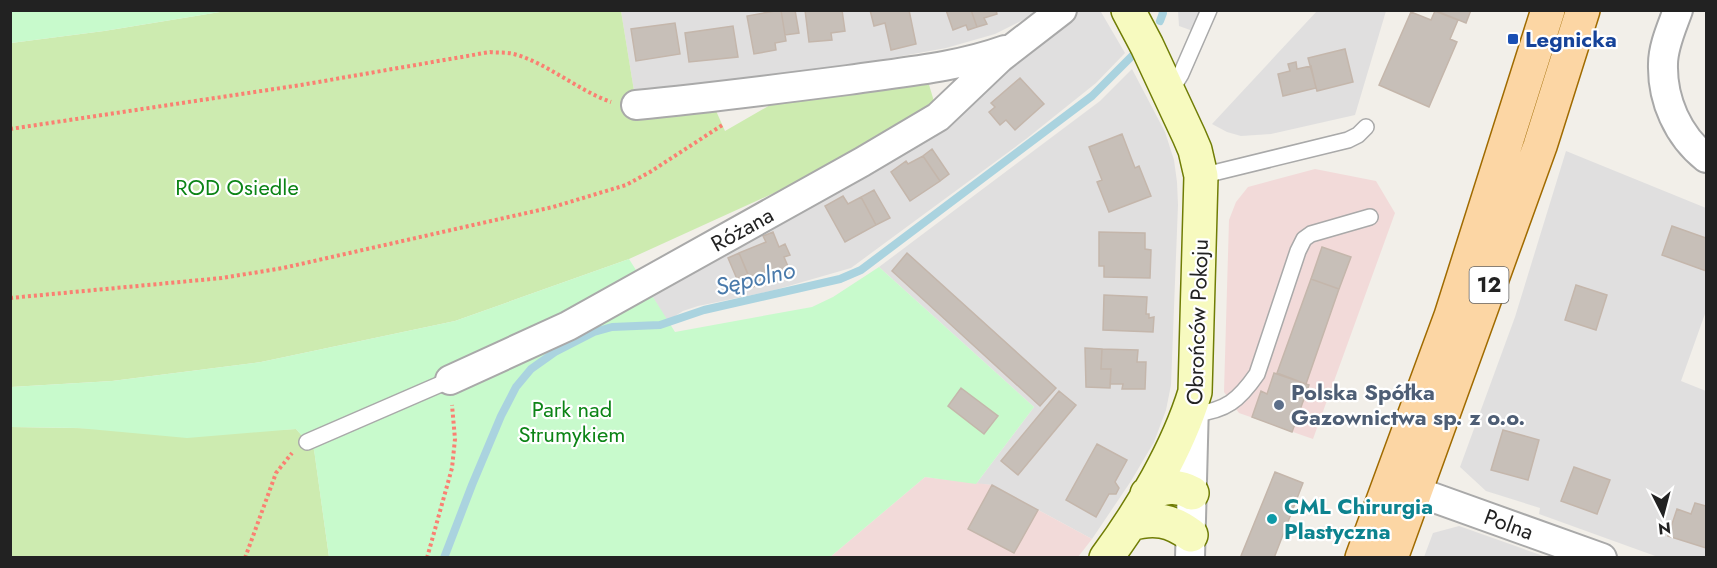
<svg xmlns="http://www.w3.org/2000/svg" width="1717" height="568" font-family="Jost,sans-serif">
  <style>
    .residential { fill: #e0dfdf }
    .commercial { fill: #f2dad9 }
    .grass { fill: #cdebb0 }
    .park { fill: #c8facc }
    .lines { fill: none; stroke-linecap: round; stroke-linejoin: round }
    .stream { stroke: #aad3df; stroke-width: 8 }
    .building { fill: #c7bfb8; stroke: #c4b6ab; stroke-width: 1.5 }
    .lane-casing { stroke: #a9a9a9; stroke-width: 18 }
    .street-casing { stroke: #a9a9a9; stroke-width: 32 }
    .secondary-casing { stroke: #707d05; stroke-width: 36 }
    .primary-casing { stroke: #a06b00; stroke-width: 36 }
    .path { stroke: #fa8072; stroke-width: 4; stroke-dasharray: 3 3; stroke-linecap: butt }
    .lane { stroke: #fff; stroke-width: 15 }
    .street { stroke: #fff; stroke-width: 28 }
    .secondary { stroke: #f7fabf; stroke-width: 33 }
    .primary { stroke: #fcd6a4; stroke-width: 33 }
    .transit-dot { fill: #1a4fb4; stroke: #fff; stroke-width: 2 }
    .service-dot { fill: #5c6f8a; stroke: #fff; stroke-width: 2 }
    .culture-dot { fill: #0f9aa8; stroke: #fff; stroke-width: 2 }
    .labels { text-anchor: middle; dominant-baseline: central; stroke-width: 4.5; stroke-linejoin: round; paint-order: stroke }
    .shield { fill: #fff; stroke: #646464; stroke-width: 1.5 }
    .shield-label { font-size: 21px; font-weight: bold; fill: #222 }
    .transit-label { font-size: 22px; font-weight: bold; fill: #164399; stroke: #fff; text-anchor: start }
    .park-label { font-size: 22px; fill: #0c8416; stroke: #fff }
    .street-label { font-size: 22px; fill: #222; stroke: #fff }
    .service-label { font-size: 22px; font-weight: bold; fill: #4e5e75; stroke: #fff; text-anchor: start }
    .culture-label { font-size: 22px; font-weight: bold; fill: #0d838f; stroke: #fff; text-anchor: start }
    .water-label { font-size: 24px; font-style: italic; fill: #4a7aab; stroke: #fff }
  </style>
  <rect width="100%" height="100%" fill="#f2efe9"/>
  <path class="residential" d="M621,11H1037L1027,18L995,34L946,48L792,76L634,91Z
    M1074,11L1101,12L1125,53L1096,83L1026,139L851,268L771,291L698,306L683,311L667,321L648,289Z
    M1178,11H1202L1193,31L1179,26Z
    M1317,11H1386L1355,115L1271,134L1241,136L1227,132L1212,124Z
    M1132,69L1165,132L1174,160L1177,182L1178,205L1171,385L1166,410L1154,442L1131,481L1092,539L992,485L976,484L1034,407L879,267L1100,101Z
    M1566,151L1706,208V311L1681,381L1706,391V557H1658L1539,514L1540,508L1486,491L1460,467L1515,317Z
    M1459,526L1546,557H1424L1433,533Z"/>
  <path class="commercial" d="M1315,169L1376,181L1395,213L1313,439L1239,413L1224,392L1229,220L1236,202L1248,187Z
    M925,477L992,485L1092,539L1078,557L829,558Z"/>
  <path class="grass" d="M226,11H621L634,91L713,104L725,131L779,100L927,78L936,108L840,163L629,259L455,321L261,362L112,381L11,387V43L104,31Z
    M11,427L256,431L296,429L314,449L329,557L11,558Z"/>
  <path class="park" d="M10,11L11,10L226,11L104,31L11,43Z
    M629,259L675,332L812,307L833,297L879,267L1034,407L976,484L925,477L829,558L329,557L314,450L296,429L187,438L78,428L11,427V387L112,381L261,362L455,321Z"/>
  <g class="lines">
    <path class="stream" d="M1160,21L1163,13L1162,10
      M444,558L472,485L501,416L516,387L531,369L555,352L594,332L612,327L660,325L704,310L840,279L861,270L1092,96L1133,55"/>
  </g>
  <path class="building" d="M781,10L786,41L775,43L776,50L754,54L747,16Z
    M781,10H795L799,33L785,35Z
    M805,10H842L845,31L831,33L832,40L809,42Z
    M870,10H909L916,44L891,50L885,23L874,26Z
    M946,10H971L977,27L968,30L966,25L953,30Z
    M971,10H996L997,14L984,18L987,24L977,27Z
    M1434,10H1471L1466,23Z
    M1435,11L1458,20L1450,39L1457,42L1429,107L1379,85L1411,12L1431,20Z
    M675,23L680,54L636,61L631,29Z
    M733,26L738,57L689,62L685,33Z
    M1345,49L1353,82L1317,91L1308,58Z
    M1296,62L1297,69L1311,66L1316,88L1283,96L1278,74L1290,71L1288,64Z
    M1020,78L1044,104L1015,130L1006,120L1000,125L989,112L995,107L991,103Z
    M1122,134L1135,168L1139,166L1151,196L1109,212L1097,182L1102,180L1089,147Z
    M932,149L949,174L940,181L923,156Z
    M923,156L940,181L910,201L891,172L906,161L908,164Z
    M874,190L890,218L876,225L861,197Z
    M843,196L848,204L861,197L876,225L845,242L825,206Z
    M1672,226L1706,238V271L1662,255Z
    M773,232L779,247L785,244L790,255L784,257L790,271L753,287L739,253L766,242L763,236Z
    M1099,232L1145,233V249L1151,250L1150,278L1104,277V266H1099Z
    M1322,247L1351,257L1339,289L1311,279Z
    M739,253L748,274L737,279L728,258Z
    M907,253L1056,388L1040,406L892,271Z
    M1311,279L1339,289L1306,384L1277,373Z
    M1576,285L1607,295L1596,330L1565,320Z
    M1104,295L1147,297L1146,314H1149V318L1154,317L1153,332L1103,330Z
    M1085,348L1102,349L1101,369H1111L1110,388L1086,387Z
    M1102,349L1138,350L1137,362H1146L1145,389H1122L1123,384H1110L1111,369H1101Z
    M1274,373L1309,385L1292,432L1252,417L1261,391L1267,394Z
    M961,388L998,416L984,434L948,406Z
    M1059,391L1076,405L1018,475L1001,461Z
    M1503,430L1539,440L1528,480L1491,470Z
    M1097,444L1127,460L1115,482L1119,488L1116,494H1109L1096,517L1066,500Z
    M1574,467L1610,480L1597,514L1561,501Z
    M1275,472L1303,483L1274,558H1245L1241,556Z
    M992,485L1038,510L1014,553L968,529Z
    M1695,503L1706,506V548L1668,536L1677,509L1691,514Z"/>
  <g class="lines">
    <g class="lane-casing">
      <path id="lane" d="M1170,92L1181,74L1209,10
        M1201,176L1348,140L1358,135L1366,127
        M1194,414C1226,411 1239,400 1257,374L1298,251L1304,239L1311,234L1370,217
        M307,442L450,380"/>
    </g>
    <g class="street-casing">
      <path id="street" d="M1678,10C1672,27 1663,46 1663,64C1662,100 1678,136 1706,158
        M636,105C707,98 778,89 848,80C901,72 955,68 1005,50
        M450,380L568,326L862,162L938,117L1000,58L1062,10
        M1415,491L1602,558
        M1190,558L1194,403"/>
    </g>
    <g class="secondary-casing">
      <path id="secondary" d="M1147,494C1163,487 1177,484 1192,493
        M1130,524C1154,517 1171,520 1191,535
        M1106,558C1141,511 1178,448 1195,392L1201,176L1195,150L1189,136L1147,46L1128,10"/>
    </g>
    <g class="primary-casing">
      <path id="primary" d="M1362,558L1451,316L1548,10
        M1391,558L1540,146L1583,10"/>
    </g>
    <path class="path" d="M10,129L301,85L490,52C498,53 506,52 514,54C549,64 577,90 611,102
      M10,298L222,278L283,268L553,207L626,185L650,172L724,124
      M245,558L276,473L292,453
      M427,558L452,468L455,439L452,405"/>
    <use href="#lane" class="lane"/>
    <use href="#street" class="street"/>
    <use href="#secondary" class="secondary"/>
    <use href="#primary" class="primary"/>
  </g>
  <rect class="transit-dot" x="1507" y="33" width="12" height="12" rx="3"/>
  <circle class="service-dot" cx="1279" cy="405" r="6"/>
  <circle class="culture-dot" cx="1272" cy="519" r="6"/>
  <g class="labels">
    <rect class="shield" x="1469.5" y="267" width="39" height="36" rx="4.5"/>
    <g class="shield-label">
      <text x="1489" y="285">12</text>
    </g>
    <g class="transit-label">
      <text x="1525" y="39">Legnicka</text>
    </g>
    <g class="park-label">
      <text x="237" y="187">ROD Osiedle</text>
      <text x="572" y="409">Park nad<tspan x="572" dy="25">Strumykiem</tspan></text>
    </g>
    <g class="street-label">
      <text transform="translate(742 229) rotate(-29)">Różana</text>
      <text transform="translate(1197 322) rotate(-88)">Obrońców Pokoju</text>
      <text transform="translate(1509 524) rotate(20)">Polna</text>
    </g>
    <g class="service-label">
      <text x="1291" y="392">Polska Spółka<tspan x="1291" dy="25">Gazownictwa sp. z o.o.</tspan></text>
    </g>
    <g class="culture-label">
      <text x="1284" y="506">CML Chirurgia<tspan x="1284" dy="25">Plastyczna</tspan></text>
    </g>
    <g class="water-label">
      <text transform="translate(755 278) rotate(-13)">Sępolno</text>
    </g>
  </g>
  <rect width="1717" height="568" fill="none" stroke="#222222" stroke-width="24"/>
  <g transform="translate(1663 514) rotate(174)" stroke="#ffffff" stroke-width="4.5" paint-order="stroke">
  <path d="M0-4.5L10 22L0 15L-10 22Z" fill="#222222"/>
  <text y="-9" font-size="16" font-weight="bold" text-anchor="middle" fill="#222222">N</text>
  </g>
</svg>
